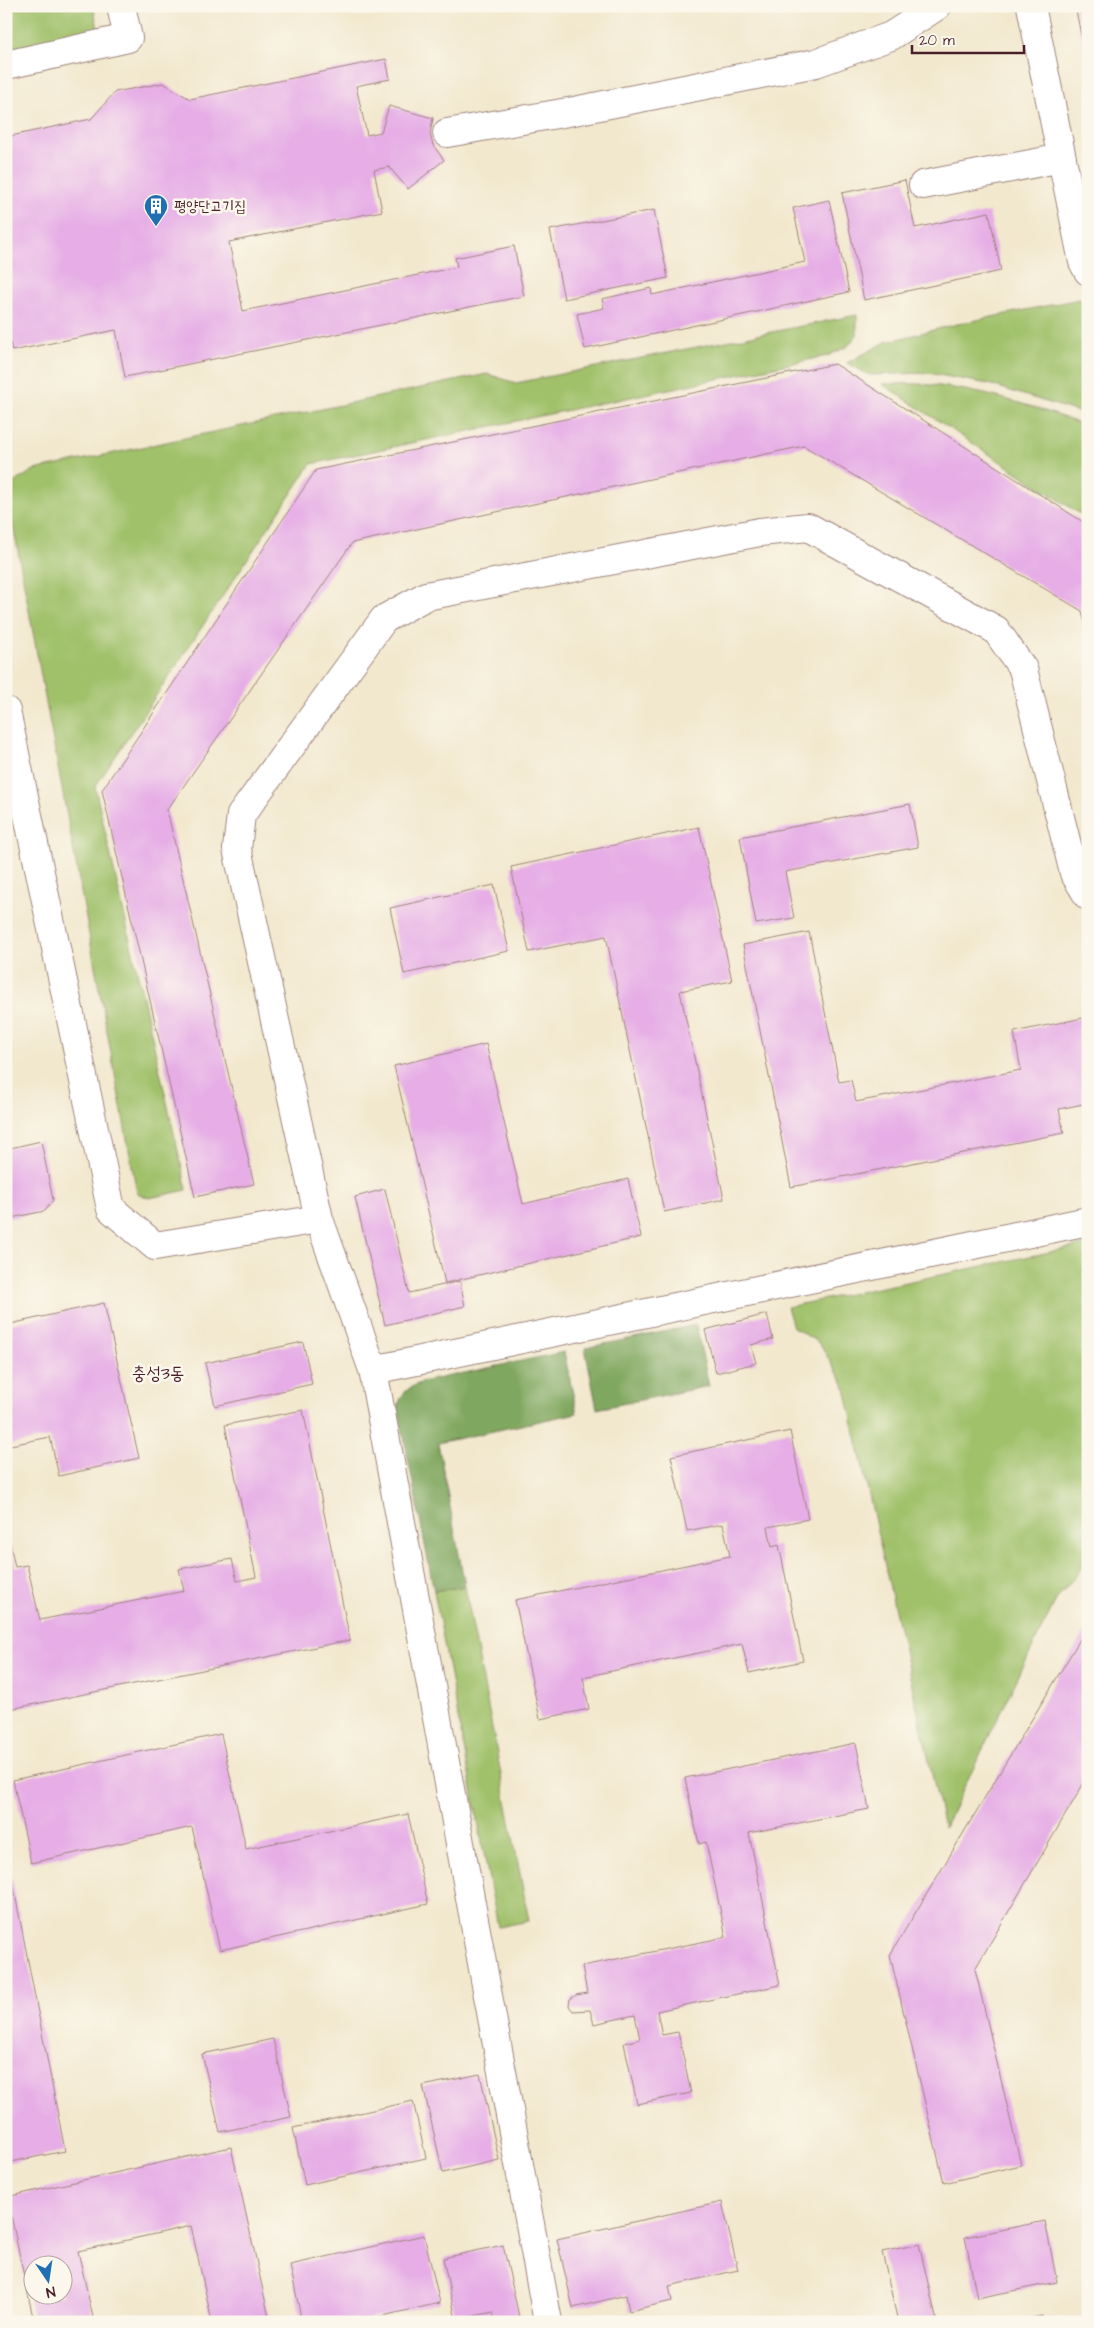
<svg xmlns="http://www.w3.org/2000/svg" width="1094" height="2328" font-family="'Architects Daughter','Poor Story',sans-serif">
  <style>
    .green { fill: #a0c16a; stroke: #75704a }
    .forest { fill: #80a75e; stroke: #656344 }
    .building { fill: #e6ade6; fill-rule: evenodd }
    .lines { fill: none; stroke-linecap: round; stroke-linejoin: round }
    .minor-casing { stroke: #9e847c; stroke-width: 30 }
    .minor { stroke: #fff; stroke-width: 28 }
    .labels { text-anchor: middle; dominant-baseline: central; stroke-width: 5; stroke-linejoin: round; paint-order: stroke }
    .poi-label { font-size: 15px; fill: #4a1f2b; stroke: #fbf7ec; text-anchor: start }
    .quarter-label { font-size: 18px; fill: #4a1f2b; stroke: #fbf7ec }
  </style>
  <rect width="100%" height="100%" fill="#fbf7ec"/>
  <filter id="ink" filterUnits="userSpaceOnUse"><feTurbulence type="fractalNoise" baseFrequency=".02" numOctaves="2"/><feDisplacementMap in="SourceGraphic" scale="10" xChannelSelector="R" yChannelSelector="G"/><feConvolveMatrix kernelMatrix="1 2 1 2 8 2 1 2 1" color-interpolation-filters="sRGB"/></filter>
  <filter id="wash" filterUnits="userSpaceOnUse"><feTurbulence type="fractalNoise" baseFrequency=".0096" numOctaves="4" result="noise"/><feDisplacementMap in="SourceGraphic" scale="20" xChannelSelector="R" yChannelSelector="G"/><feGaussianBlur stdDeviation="1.12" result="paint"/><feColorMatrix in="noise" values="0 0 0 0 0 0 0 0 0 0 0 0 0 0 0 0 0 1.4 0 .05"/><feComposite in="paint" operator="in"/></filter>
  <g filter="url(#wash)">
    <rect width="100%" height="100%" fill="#f2e8ce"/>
    <path class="green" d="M6,6H93L99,33L6,52Z
      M1084,298L1088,305V415L988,384L928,373L869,375L847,363L886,342L953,325Z
      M857,315V335L847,347L827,356L311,464L95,787L187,1190L149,1198L137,1193L9,503L13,483L34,470L487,374L516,383Z
      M882,384C899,384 916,383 932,385C985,391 1039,407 1088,427V519Z
      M1088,1244V1560L1056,1600L944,1828L844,1384L819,1343L793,1327L787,1307Z
      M465,1586L529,1921L498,1927L434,1591Z"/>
    <path class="forest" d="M696,1325L709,1386L597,1409L585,1348Z
      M564,1352L577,1413L438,1443L465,1586L434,1591L398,1407C402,1390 411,1386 426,1381Z"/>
    <g id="blocks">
      <path class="building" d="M1075,6H1088V63H1087Z
        M386,59L390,79L356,86L367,135L381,132L389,106L433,118L430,134L433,145L444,160L408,189L389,167L374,170L382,211L229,242L243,311L457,267L455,258L514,246L524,296L125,377L116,330L12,351L6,324V137L91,119L115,92L163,83L190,99Z
        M905,180L915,228L989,212L1001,271L864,300L842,193Z
        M829,200L849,292L585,349L577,314L604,308L602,299L651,288L652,295L805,262L793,208Z
        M654,210L668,278L564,299L550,230Z
        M835,364L1088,525V637L1082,611L804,446L352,543L167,810L254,1184L195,1197L102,790L316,470Z
        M910,804L918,847L785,872L794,918L756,924L740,837Z
        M699,827L732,981L680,991L724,1199L664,1212L606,936L529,952L511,867Z
        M494,885L509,951L404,974L390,908Z
        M809,932L839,1082L851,1080L856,1102L1021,1070L1014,1032L1088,1017V1103L1059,1109L1064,1133L791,1187L743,945Z
        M486,1044L523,1204L628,1179L641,1237L445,1283L394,1066Z
        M41,1141L53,1200L45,1211L6,1219V1149Z
        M385,1189L409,1293L460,1281L465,1306L385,1325L355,1197Z
        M104,1303L139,1458L59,1476L50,1437L6,1446V1325Z
        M767,1314L773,1339L751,1345L756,1363L716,1373L705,1330Z
        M303,1342L312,1384L215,1406L205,1363Z
        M303,1410L350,1640L6,1710V1526L15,1567L27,1565L40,1620L184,1591L179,1569L232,1559L237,1581L256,1577L225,1425Z
        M790,1431L808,1519L768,1527L772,1547L779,1545L803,1661L749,1673L742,1644L583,1677L589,1709L540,1719L515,1600L730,1556L723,1524L687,1531L671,1456Z
        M1088,1626V1776L975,1969L1021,2165L944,2183L890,1955Z
        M221,1734L246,1849L408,1814L428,1904L220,1950L192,1827L31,1863L13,1780Z
        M856,1743L869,1809L749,1833L780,1985L657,2011L662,2035L678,2032L691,2093L637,2104L624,2043L640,2039L635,2015L594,2024L590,2010L573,2011L569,2006L570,1999L576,1995L587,1993L582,1966L726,1937L706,1842L699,1844L685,1778Z
        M9,1863L65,2151L6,2163V1864Z
        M273,2039L291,2117L220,2132L202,2054Z
        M480,2074L499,2160L443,2173L423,2086Z
        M413,2101L426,2158L305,2185L293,2128Z
        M231,2147L270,2322H212L191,2226L78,2251L94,2322H34L7,2197ZM32,2266H62V2296H32Z
        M722,2202L738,2270L669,2286L672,2301L629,2311L626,2295L573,2308L557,2239Z
        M1045,2221L1057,2282L977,2298L965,2237Z
        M424,2235L440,2303L356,2322H302L290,2265Z
        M919,2244L937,2322H898L882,2252Z
        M503,2245L520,2321L495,2322L493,2312L456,2320L443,2258Z
        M1042,2316L1043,2322H1016V2321Z"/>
    </g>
  </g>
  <g filter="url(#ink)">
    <use href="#blocks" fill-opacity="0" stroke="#9e847c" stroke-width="1"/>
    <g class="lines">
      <g class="minor-casing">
        <path id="minor" d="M1031,6L1083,262L1088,271
          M6,65L128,38L121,6
          M447,133L574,111L816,63L891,36L937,6
          M923,185L1062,158
          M6,711L111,1209L155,1246L319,1219L373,1370L1088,1221
          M319,1219L237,849L241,815L384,619L426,596L760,532L808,527L996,630L1023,669L1074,873L1088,896
          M373,1370L548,2322"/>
      </g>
      <use href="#minor" class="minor"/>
    </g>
  </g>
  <defs>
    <g id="building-pin" transform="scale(1.25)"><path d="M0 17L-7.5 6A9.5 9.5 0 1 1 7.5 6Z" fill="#1f6fb2" stroke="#fbf7ec"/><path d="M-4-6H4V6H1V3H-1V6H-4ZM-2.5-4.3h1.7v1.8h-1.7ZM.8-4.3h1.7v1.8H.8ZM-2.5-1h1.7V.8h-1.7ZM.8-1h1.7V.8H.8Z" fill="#fff"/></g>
  </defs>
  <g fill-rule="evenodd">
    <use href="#building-pin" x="156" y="206"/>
  </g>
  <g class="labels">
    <g class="poi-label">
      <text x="174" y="206">평양단고기집</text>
    </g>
    <g class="quarter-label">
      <text x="158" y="1373">충성3동</text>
    </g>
  </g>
  <rect width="1094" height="2328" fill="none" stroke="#fbf7ec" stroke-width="25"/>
  <g transform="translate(48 2280) rotate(167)"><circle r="24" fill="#fbf7ec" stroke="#b4a19f"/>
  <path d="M0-4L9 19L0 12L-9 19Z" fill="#1f6fb2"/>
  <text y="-8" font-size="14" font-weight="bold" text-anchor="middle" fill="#4a1f2b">N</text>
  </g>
  <path d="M912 45v8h112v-8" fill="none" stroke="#4a1f2b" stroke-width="2.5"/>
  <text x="919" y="45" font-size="15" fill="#4a1f2b" stroke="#fbf7ec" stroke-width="4" paint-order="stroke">20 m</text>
</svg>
